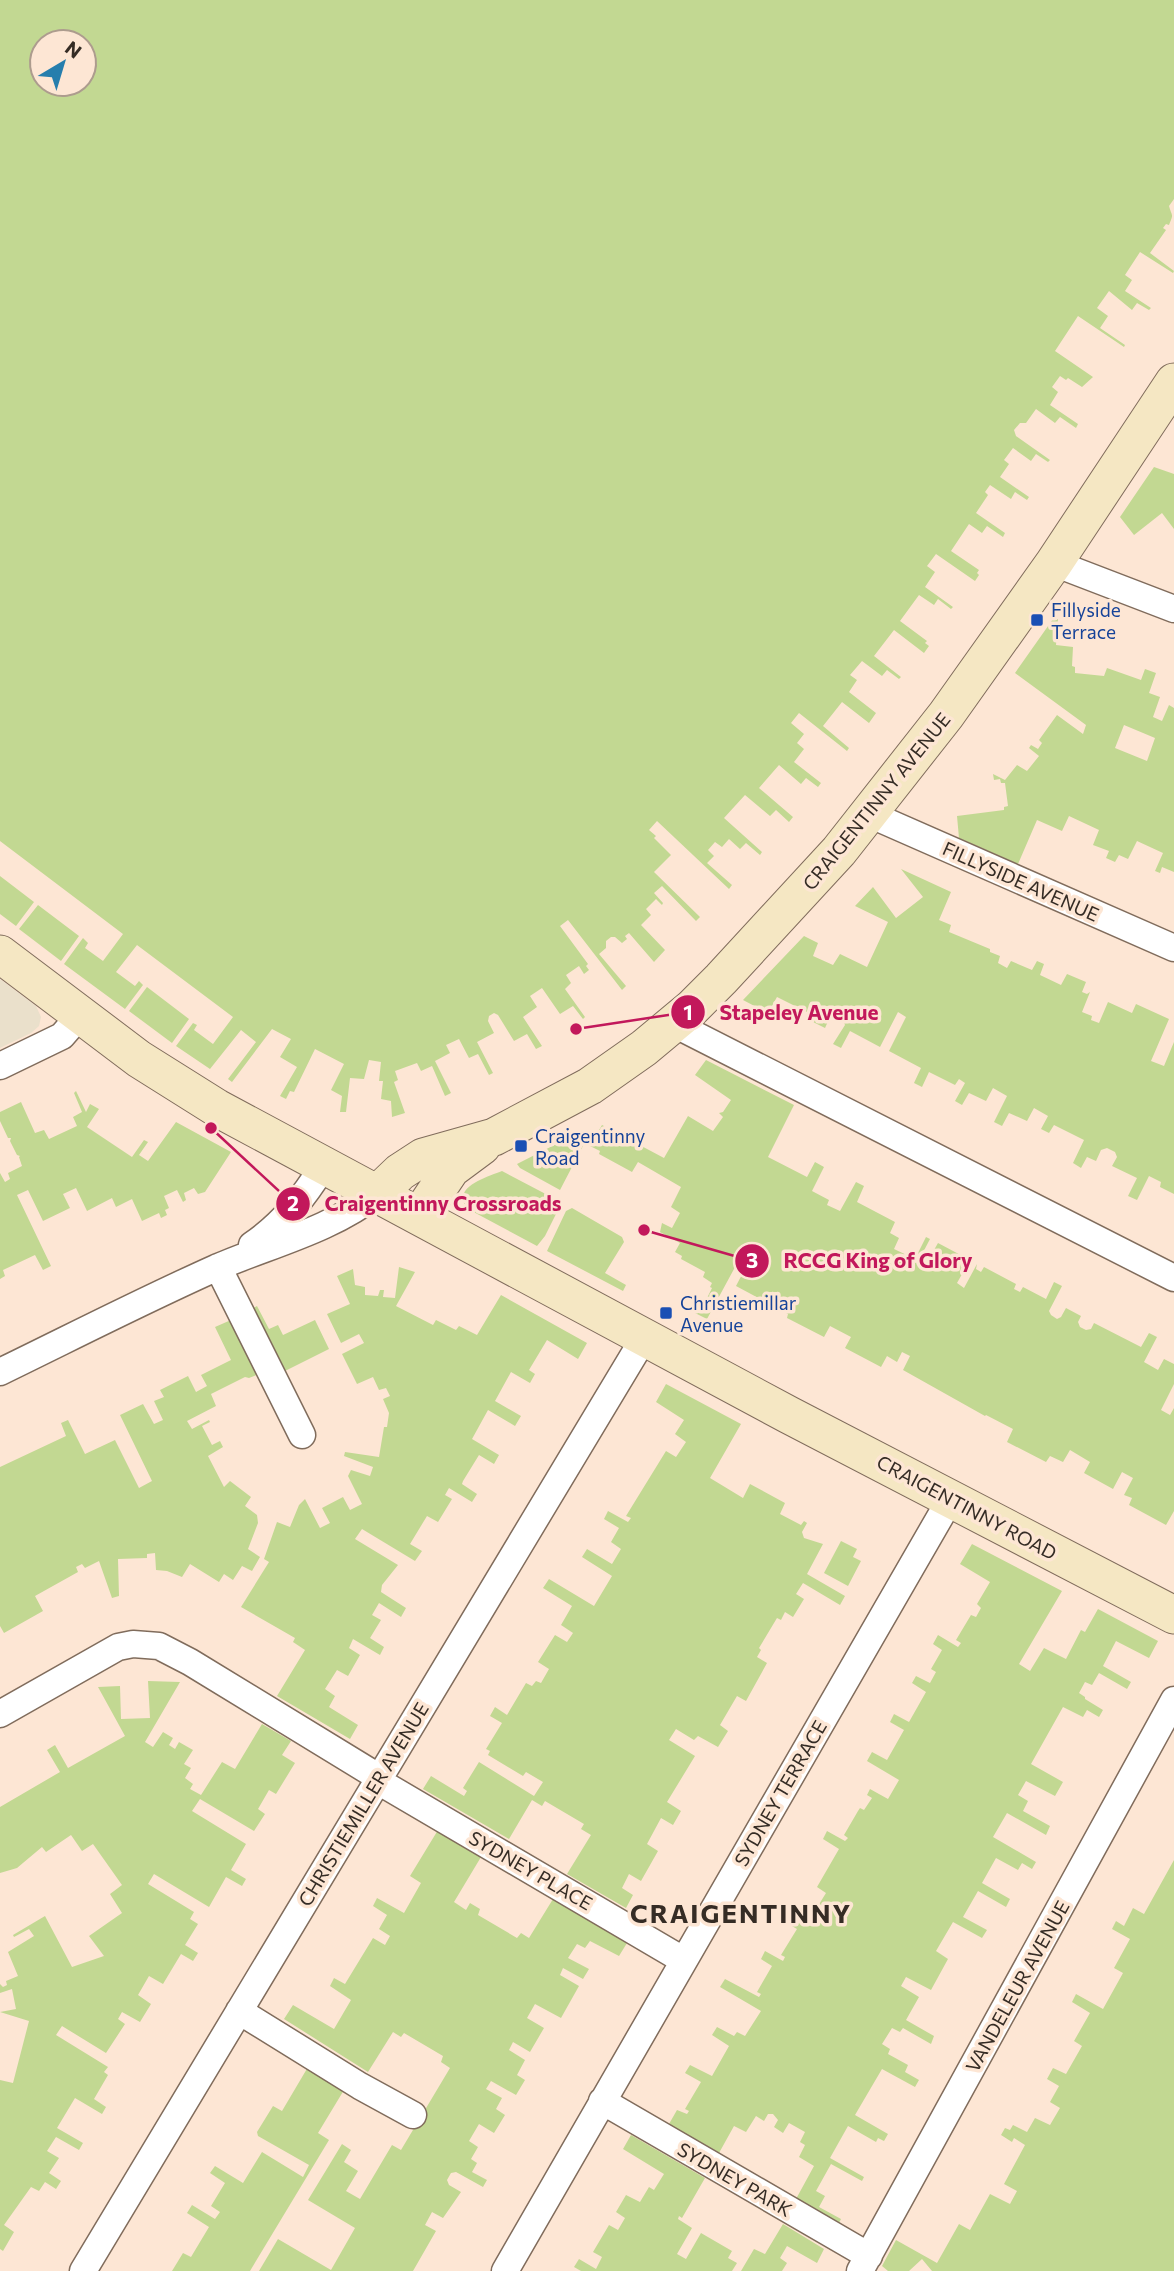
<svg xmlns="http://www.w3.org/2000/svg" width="1174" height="2271" font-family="Commissioner,sans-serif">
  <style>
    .commercial { fill: #eae0cb }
    .green { fill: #c2d892; fill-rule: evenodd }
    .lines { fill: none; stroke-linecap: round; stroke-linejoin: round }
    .street-casing { stroke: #806c5c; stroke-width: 29 }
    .secondary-casing { stroke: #806c5c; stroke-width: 39 }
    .street { stroke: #fff; stroke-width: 26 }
    .secondary { stroke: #f5e7c3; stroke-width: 37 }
    .transit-dot { fill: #1a4fb4; stroke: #fde6d4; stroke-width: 2.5 }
    .labels { text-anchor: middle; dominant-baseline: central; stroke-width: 7; stroke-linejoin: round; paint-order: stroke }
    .transit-label { font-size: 19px; fill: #164399; stroke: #fde6d4; text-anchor: start }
    .street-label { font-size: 19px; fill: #352c25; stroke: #fde6d4 }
    .district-label { font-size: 26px; font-weight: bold; letter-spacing: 2px; fill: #352c25; stroke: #fde6d4 }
    .leader { fill: none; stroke: #c2185b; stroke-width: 2.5 }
    .callout-dot { fill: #c2185b; stroke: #fde6d4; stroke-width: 2.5 }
    .mark-label { font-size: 21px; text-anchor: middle; font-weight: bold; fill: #fff }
    .callout-label { font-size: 21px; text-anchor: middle; font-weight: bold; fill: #c2185b; stroke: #fde6d4; stroke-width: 7; stroke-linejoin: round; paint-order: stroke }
  </style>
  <rect width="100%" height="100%" fill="#fde6d4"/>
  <path class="commercial" d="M0,979L36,1006L41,1017L39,1026L31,1033L0,1048Z"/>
  <path class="green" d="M0,0H1174V199L1169,206C1172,217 1174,213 1169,225L1166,224L1163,228L1166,230L1150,253L1174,271L1173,273L1140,252L1125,275L1132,280L1125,291L1151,308L1149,310L1137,303L1132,310L1109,291L1097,308L1108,316L1100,328L1125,345L1124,347L1078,316L1055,351L1093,377L1082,387L1068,378L1066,380L1060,376L1052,387L1058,392L1050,405L1078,424L1076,428L1060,417L1055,423L1036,409L1026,423H1020L1014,430L1016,436L1050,460L1048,462L1036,454L1031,461L1013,448L1004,460L1009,464L1000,477L1029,497L1027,500L1015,492L1011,499L990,485L985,492L988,495L976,513L1005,533L1003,537L987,526L982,533L969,524L951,551L979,570L977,573L979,575L975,581L936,554L927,566L935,572L925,587L953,607L951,609L938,599L934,605L919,595L900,621L927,641L925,643L929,646L924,653L894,630L874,656L901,677L899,679L887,670L882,676L862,661L850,675L857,680L849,692L876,713L869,723L842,702L823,726L849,748L847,751L799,713L791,723L804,734L797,743L804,749L794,762L821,783L818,787L806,778L801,784L779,765L759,788L793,817L789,822L776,810L770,816L745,795L724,818L762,852L760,855L746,843L740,849L729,839L722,847L715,842L708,850L714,856L707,863L732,885L729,889L657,821L649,830L656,836L654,838L671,855L654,872L700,917L696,921L662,886L654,893L663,903L662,905L656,899L646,909L651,915L641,925L665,950L654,962L629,933L625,936L627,939L622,943L615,937H611L606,941V948L599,954L626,986L622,990L568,920L560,926L588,964L586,966L589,970L584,974L579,966L566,975L571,983L565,989L585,1017L583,1019L573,1006L560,1014L542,988L530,996L537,1007L523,1017L542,1046L536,1049L527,1034L514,1041L498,1015L494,1013L489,1016L488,1021L494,1033L477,1042L493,1073L489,1075L478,1054L469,1058L459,1039L446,1045L450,1053L435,1061L451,1093L445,1096L432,1066L421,1071L417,1063L395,1071L398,1080L394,1082L405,1113L392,1117L391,1101L381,1099L383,1081H379L381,1062L369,1060L364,1079L350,1078L346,1112H340L342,1096L331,1090L344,1064L315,1049L294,1092L290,1091L286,1099L280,1096L297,1067L280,1057L291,1039L272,1029L232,1082L228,1079L256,1042L241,1030L210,1069L176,1046L193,1023L197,1025L194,1030L213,1044L233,1017L137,945L116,972L135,986L139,981L143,985L125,1009L64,964L83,938L88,943L85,948L103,961L123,934L0,841ZM84,42V84H42V42Z
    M1154,467L1174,474V529L1162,513L1134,535L1120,517Z
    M1053,619H1058L1056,645L1073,647L1072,666L1075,667V673L1104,676L1107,668L1141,680L1145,669L1156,673L1149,693L1160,697L1153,717L1162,721L1169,705L1174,708V872L1162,867L1160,873L1155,871L1163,853L1137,841L1128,859L1119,855L1115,862L1106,858L1109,851L1093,845L1099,830L1069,816L1062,831L1037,820L1018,864L959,838L957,816L1004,810V807L1008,806L1005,783H1001L1000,779L994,780L993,774L1005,780L1017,765L1027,771L1039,756L1029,748L1031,745L1038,749L1042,743L1039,740L1057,715L1083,734L1086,725L1015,673ZM1124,725L1155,738L1147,761L1115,748Z
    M901,869L951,892L939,920L951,925L949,932L990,949V952L1000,956L998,963L1007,968L1011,961L1032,970L1037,961L1044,964L1040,975L1061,985L1067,974L1086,982L1082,992L1087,994L1090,992L1082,1012L1092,1016L1091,1020L1099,1023L1108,1002L1132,1013L1136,1004L1169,1019L1151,1061L1164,1066L1174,1042V1194L1160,1187L1161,1182L1149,1176L1137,1200L1128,1196L1137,1178L1112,1166L1117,1157L1115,1152L1107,1148L1101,1150L1096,1161L1087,1157L1081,1168L1073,1163L1084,1140L1054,1125L1049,1133L1041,1129L1048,1116L1034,1108L1027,1121L1009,1113L1002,1126L994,1122L1007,1096L993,1088L986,1101L969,1093L962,1105L955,1101L965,1083L959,1079L955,1085L929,1072L922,1087L914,1083L921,1068L889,1051L906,1017L898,1012L880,1047L850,1031L841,1048L833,1044L845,1025L843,1020L836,1016L830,1017L825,1028L807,1019L809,1013L777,997L768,1013L743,1000L804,936L818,943L813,956L833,965L840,954L867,967L888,922L855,906L873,887L896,918L923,897Z
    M0,876L34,902L16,926L0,914Z
    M38,905L79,936L61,961L19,929Z
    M147,987L189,1019L172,1043L129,1011Z
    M706,1060L794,1105L768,1157L807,1177L815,1162L824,1167L812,1191L829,1200L827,1205L840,1211L856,1182L864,1186L857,1202L895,1222L890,1233L899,1238L894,1249L915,1259L926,1237L930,1239L919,1260L926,1264L938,1243L970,1260L957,1283L964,1288L977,1264L976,1269L981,1272L984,1267L1016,1284L1014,1289L1020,1292L1023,1287L1046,1299L1054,1282L1062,1286L1049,1311L1051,1315L1057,1319L1061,1317L1066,1308L1081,1316L1078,1322L1080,1327L1086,1330L1091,1329L1094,1323L1141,1347L1149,1333L1157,1337L1144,1362L1158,1370L1164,1359L1174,1364V1384L1161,1410L1170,1415L1174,1408V1511L1166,1525L1129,1505L1132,1498L1124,1495L1133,1478L1122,1472L1113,1489L1084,1473L1090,1462L1070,1450L1063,1462L1050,1456L1046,1462L1007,1442L1013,1429L986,1415L985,1416L903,1370L910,1356L902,1352L897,1362L887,1356L881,1367L845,1348L851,1337L830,1326L824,1337L787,1318L788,1314L780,1310L784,1301L770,1294L766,1302L736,1286L749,1261L741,1256L707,1319L693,1312L697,1303L705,1302L712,1288L710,1287L712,1283L703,1277L705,1272L681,1259L682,1256L675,1252L680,1243L660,1232L662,1223L672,1228L680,1213L671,1207L681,1187L638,1162L632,1172L599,1154L600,1151L590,1146L602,1125L664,1158L688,1116L713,1131L723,1117L719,1113L723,1112L731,1100L695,1075Z
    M76,1091L86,1112L90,1104L99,1109L87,1127L132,1157L144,1140L148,1142L139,1155L148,1161L176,1122L231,1152L205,1192L198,1194L194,1188L184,1193L186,1200L183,1202L177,1190L164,1196L169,1208L165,1210L167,1215L161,1218L159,1213L142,1221L132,1199L116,1207L112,1198L87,1211L76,1188L63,1194L70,1208L43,1221L28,1190L17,1195L51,1266L43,1270L35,1255L3,1270L5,1276L0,1279V1173L5,1182L10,1179L8,1173L22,1166L19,1157L20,1156L17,1155L10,1141L11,1138H8L0,1121V1112L21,1102L35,1133L44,1130L49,1139L77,1126L73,1117L82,1112L74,1093Z
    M574,1135L585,1142L560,1190L520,1168L517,1164Z
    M502,1171L559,1201L560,1206L545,1236L537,1246L468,1209C449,1188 487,1177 502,1171Z
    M572,1208L622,1237L624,1242L605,1273L626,1285L623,1291L547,1251L566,1211Z
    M399,1267L415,1272L396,1306L433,1325L436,1320L456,1330L459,1326L477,1335L501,1295L587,1343L578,1359L547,1340L529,1370L535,1374L530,1383L511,1372L495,1401L521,1416L515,1426L488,1410L472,1439L499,1455L494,1464L479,1455L463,1481L462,1484L477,1494L472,1502L449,1488L445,1495L452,1499L438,1522L427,1516L410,1544L422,1551L415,1561L362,1529L355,1539L398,1565L382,1585L381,1592L406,1608L401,1617L379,1603L372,1615L381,1620L370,1638L384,1647L380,1655L353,1639L349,1648L360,1655L348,1676L337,1670L325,1689L335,1696L329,1707L358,1725L350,1739L277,1696L305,1650L293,1642L295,1638L241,1607L269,1562L264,1559L277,1522L290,1527L299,1505L305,1499L320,1528L330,1523L322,1508L343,1497L350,1510L362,1504L348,1476L351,1470L370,1476L373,1467L344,1456L345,1452L379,1457L384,1427H387L389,1413L383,1399L390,1396L386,1388L379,1390L373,1377L357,1384L342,1354L364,1343L359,1334L341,1343L327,1314L350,1304L337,1276L353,1269L355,1285L365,1287V1295L378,1296L380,1290H384L383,1297L395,1298Z
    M257,1306L269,1329L278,1325L283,1335L315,1320L329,1349L281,1373L250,1310Z
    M231,1320L259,1374L249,1378L245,1377L211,1394L216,1406L187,1421L192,1429L209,1420L210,1422L202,1426L212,1445L220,1441L223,1447L208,1456L224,1487L230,1481L251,1497L245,1506L257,1515L258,1523L248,1549L260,1557L252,1571L242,1566L233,1580L224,1574L219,1582L190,1564L182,1577L167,1571L156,1570L155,1553L147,1554V1558L118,1559L119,1596L112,1598L99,1561L85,1568L82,1564L76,1567L78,1572L35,1596L43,1611L4,1633L0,1626V1467L66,1436L61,1423L68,1420L85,1454L115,1440L139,1488L152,1481L120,1415L143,1404L154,1424L163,1420L154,1401L164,1397L160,1390L188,1376L196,1392L207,1386L201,1375L231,1360L215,1327Z
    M666,1384L741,1424L710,1478L743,1498L750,1484L785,1503L780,1514L801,1525L804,1521L807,1523L802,1532L804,1538L823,1544L807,1574L845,1596L840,1605L803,1583L796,1594L804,1599L793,1617L785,1612L781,1620L777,1618L759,1648L761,1650L757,1657L767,1663L746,1701L737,1696L720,1725L728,1731L718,1747L698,1736L694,1740L676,1729L669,1740L695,1756L667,1802L681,1811L673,1825L661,1818L647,1844L658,1851L641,1881L629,1874L622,1888L633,1895L626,1908L567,1874L591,1835L581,1829L584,1824L545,1801L542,1806L532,1800L509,1839L423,1789L431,1776L464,1796L467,1791L463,1788L479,1762L534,1796L543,1782L526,1772L523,1776L488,1755L490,1751L486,1749L502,1723L490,1716L495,1707L507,1715L526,1683L532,1686L536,1681L541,1683L549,1669L538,1662L555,1635L567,1642L573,1633L561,1625L572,1606L543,1588L549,1579L594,1606L612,1576L582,1557L587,1549L612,1564L621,1549L611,1542L619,1528L604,1519L608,1511L628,1522L631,1518L626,1516L666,1451L676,1457L686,1442L675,1434L684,1420L656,1402Z
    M841,1541L857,1549L853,1557L861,1561L848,1586L824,1573Z
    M972,1544L1062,1591L1019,1664L1030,1671L1044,1648L1066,1659L1081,1630L1085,1632L1098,1609L1158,1641L1149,1658L1116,1641L1103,1666L1131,1682L1127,1689L1099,1673L1092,1685L1085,1682L1079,1693L1085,1697V1699L1103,1710L1099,1717L1087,1710L1083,1717L1063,1707L1031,1764L1063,1782L1055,1796L1026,1781L1018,1795L1028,1801L1023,1811L1050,1826L1046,1835L1007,1813L993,1837L1036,1862L1032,1869L1022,1863L1018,1870L996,1858L982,1883L1010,1899L1006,1907L978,1891L963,1917L987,1930L982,1938L953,1922L936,1951L948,1959L931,1990L906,1977L901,1986L919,1997L906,2020L934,2036L931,2044L903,2028L900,2032L892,2028L882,2044L890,2049L888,2054L908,2065L905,2072L919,2080L915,2087L882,2069L855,2115L888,2134L884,2141L878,2138L876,2142L848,2126L830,2158L864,2177L862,2181L831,2164L816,2191L825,2196L819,2207L841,2219L839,2223L796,2199L814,2166L799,2157L805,2145L800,2142L805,2132L789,2123L783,2133L774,2127L778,2120L773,2114H768L764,2121L756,2116L746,2132L734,2126L719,2153L669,2124L677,2110L687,2114L689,2111L685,2109L701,2082L685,2073L690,2065L712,2076L729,2046L712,2035L717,2027L734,2036L737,2032L745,2036L761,2011L720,1987L725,1979L759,1997L761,1994L757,1992L772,1966L761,1959L765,1951L783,1961L785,1957L781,1955L797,1929L778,1918L784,1909L801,1918L806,1911L813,1914L826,1893L817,1887L839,1849L823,1839L827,1831L845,1841L848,1838L844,1835L858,1811L860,1808L864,1810L872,1798L867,1795L870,1789L888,1799L899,1780L867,1761L872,1752L887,1760L904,1730L890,1722L894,1714L909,1722L926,1692L912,1683L916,1676L930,1683L936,1672L931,1669L942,1650L933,1644L938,1635L958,1647L961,1643L956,1640L971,1615L976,1617L981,1608L977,1604L990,1582L960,1564Z
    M148,1681L180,1682L145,1742L153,1747L163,1732L173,1738L169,1745L175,1749L179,1742L193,1750L184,1764L191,1768L185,1778L193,1784L190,1789L201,1795L222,1762L235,1769L262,1724L291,1741L282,1755L295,1763L276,1794L269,1790L258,1809L265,1814L254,1831L200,1799L192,1811L246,1844L231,1870L246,1879L242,1886L226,1877L209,1907L154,1874L148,1884L194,1912L190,1919L198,1924L185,1945L198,1953L193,1961L181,1954L163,1984L149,1976L138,1995L151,2004L140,2022L122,2012L118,2019L125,2024L106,2053L62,2026L56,2035L108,2067L104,2072L108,2075L94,2099L106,2107L102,2114L75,2098L57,2128L83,2143L79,2150L56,2137L47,2151L59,2158L49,2173L61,2181L56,2189L45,2182L39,2191L31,2187L4,2225L14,2232L3,2251L0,2249V2080L13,2083L29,2021L0,2012L16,2009L12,1989L0,1993V1984L3,1987L7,1985L6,1981L18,1976L8,1952L34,1936L29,1929L14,1937L13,1935L45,1916L72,1967L104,1956L89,1936L122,1913L110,1894L122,1885L93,1844L82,1851L71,1835L46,1852L42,1847L17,1868L0,1873V1807L60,1772L47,1750L55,1745L68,1768L125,1736L98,1687L120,1686L121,1719L150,1718Z
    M438,1830L481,1857L454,1902L466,1910L470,1903L480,1909L478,1915L517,1938L521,1933L529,1938L553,1899L627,1943L619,1956L590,1941L585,1948L577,1944L568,1958L589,1969L583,1979L563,1968L560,1975L579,1986L561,2018L535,2004L527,2018L544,2028L530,2052L513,2042L509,2050L525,2060L517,2075L525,2080L516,2095L491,2081L486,2089L502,2098L496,2109L505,2115L494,2133L479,2124L469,2141L478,2147L471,2159L477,2163L472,2172L487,2180L483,2187L456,2172L451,2173L447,2180L449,2185L461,2192L443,2218L432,2212L425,2225L436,2231L413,2271H259L278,2239L331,2270L355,2228L308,2200L342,2144L351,2150L344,2162L358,2171L346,2191L360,2199L392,2145L401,2150L450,2068L441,2062L443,2056L404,2033L401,2037L393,2032L368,2072L284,2019L293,2005L334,2029L351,2000L330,1986L334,1978L345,1984L373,1938L385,1945L390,1936L379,1929L387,1915L373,1906L377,1898L404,1913L421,1883L410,1876Z
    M1174,1860V2271H932L922,2259L909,2271H888L882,2266L896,2240L937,2263L959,2224L970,2230L990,2194L1010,2204L1017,2191L1004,2184L1025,2145L1014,2138L1012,2142L1001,2135L1005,2128L1010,2130L1013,2125L1027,2132L1035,2118L1050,2125L1060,2108L1050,2102L1059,2086L1047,2079L1053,2068L1066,2074L1082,2046L1074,2041L1090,2013L1072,2002L1076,1994L1103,2009L1123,1973L1114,1968L1130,1939L1112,1929L1116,1921L1124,1926L1133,1908L1144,1914Z
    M308,2067L344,2090L318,2133L329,2140L250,2271H172L183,2253L191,2257L209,2227L187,2213L192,2205L215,2219L220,2212L211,2206L225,2183L210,2173L215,2166L243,2183L262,2152L303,2177L309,2165L258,2136L257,2132L273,2106L282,2111Z
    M631,2135L705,2178L682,2218L679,2216L678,2219L692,2228L677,2254L686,2259L701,2233L732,2251L728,2258L737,2263L732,2271H581L574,2267L579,2259L596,2269L602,2257L593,2252L609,2225L618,2230L625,2218L616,2212L626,2195L640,2202L649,2187L654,2190L664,2174L623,2149Z
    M783,2224L824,2249L817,2263L787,2246L780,2258L787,2263L782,2271H741L754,2249L765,2254Z"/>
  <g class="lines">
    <g class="street-casing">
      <path id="street" d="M1054,563L1174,609
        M869,814L1174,948
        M674,1024L1174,1278
        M0,1066L62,1036L81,1014
        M252,1245C283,1224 304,1197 324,1165
        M218,1267L302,1435
        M0,1372C72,1337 144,1300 218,1267C272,1244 331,1230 378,1193
        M0,1714L118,1647L133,1644L159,1646L190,1662L380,1778
        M378,1781L683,1960
        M239,2011L360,2086L413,2115
        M602,2101L869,2256
        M83,2271L644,1338
        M505,2271L951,1498
        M860,2271L1174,1700"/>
    </g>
    <g class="secondary-casing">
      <path id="secondary" d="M0,954L139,1059L217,1108L789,1415L1174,1615
        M378,1193L400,1172L423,1157L494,1137L590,1086L644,1048L692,1008L721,979L839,851L946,715L1054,563L1174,382
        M420,1215L451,1169L482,1146"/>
    </g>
    <use href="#street" class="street"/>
    <use href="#secondary" class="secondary"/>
  </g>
  <g class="transit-dot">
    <rect x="1030" y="613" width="14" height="14" rx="3.5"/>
    <rect x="514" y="1139" width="14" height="14" rx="3.5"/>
    <rect x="659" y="1306" width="14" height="14" rx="3.5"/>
  </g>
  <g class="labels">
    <g class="transit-label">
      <text x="1051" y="609">Fillyside<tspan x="1051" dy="22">Terrace</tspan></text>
      <text x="535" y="1135">Craigentinny<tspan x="535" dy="22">Road</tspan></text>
      <text x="680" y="1302">Christiemillar<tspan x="680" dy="22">Avenue</tspan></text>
    </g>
    <g class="street-label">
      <text transform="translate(876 801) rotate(-51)">CRAIGENTINNY AVENUE</text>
      <text transform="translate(1021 881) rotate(24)">FILLYSIDE AVENUE</text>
      <text transform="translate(967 1507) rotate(28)">CRAIGENTINNY ROAD</text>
      <text transform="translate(780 1793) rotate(-60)">SYDNEY TERRACE</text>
      <text transform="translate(363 1804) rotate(-59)">CHRISTIEMILLER AVENUE</text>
      <text transform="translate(531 1870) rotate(30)">SYDNEY PLACE</text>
      <text transform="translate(1017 1986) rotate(-61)">VANDELEUR AVENUE</text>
      <text transform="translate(735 2179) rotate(30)">SYDNEY PARK</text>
    </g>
    <g class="district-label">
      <text x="741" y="1912">CRAIGENTINNY</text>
    </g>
  </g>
  <path class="leader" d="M576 1029L688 1012M211 1128L293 1204M644 1230L752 1261"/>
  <g class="callout-dot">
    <circle cx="576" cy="1029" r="7"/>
    <circle cx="211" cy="1128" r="7"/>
    <circle cx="644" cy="1230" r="7"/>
    <circle cx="688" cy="1012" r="18"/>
    <circle cx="293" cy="1204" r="18"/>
    <circle cx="752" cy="1261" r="18"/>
  </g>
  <g class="mark-label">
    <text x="688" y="1020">1</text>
    <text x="293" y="1211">2</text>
    <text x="752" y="1268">3</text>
  </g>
  <g class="callout-label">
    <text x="799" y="1020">Stapeley Avenue</text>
    <text x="443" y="1211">Craigentinny Crossroads</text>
    <text x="878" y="1268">RCCG King of Glory</text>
  </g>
  <g transform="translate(63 63) rotate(38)"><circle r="33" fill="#fde6d4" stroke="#ad9c8e" stroke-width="2"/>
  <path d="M0-5L12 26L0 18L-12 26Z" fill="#267ead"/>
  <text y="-10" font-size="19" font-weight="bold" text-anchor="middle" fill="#352c25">N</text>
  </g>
</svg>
